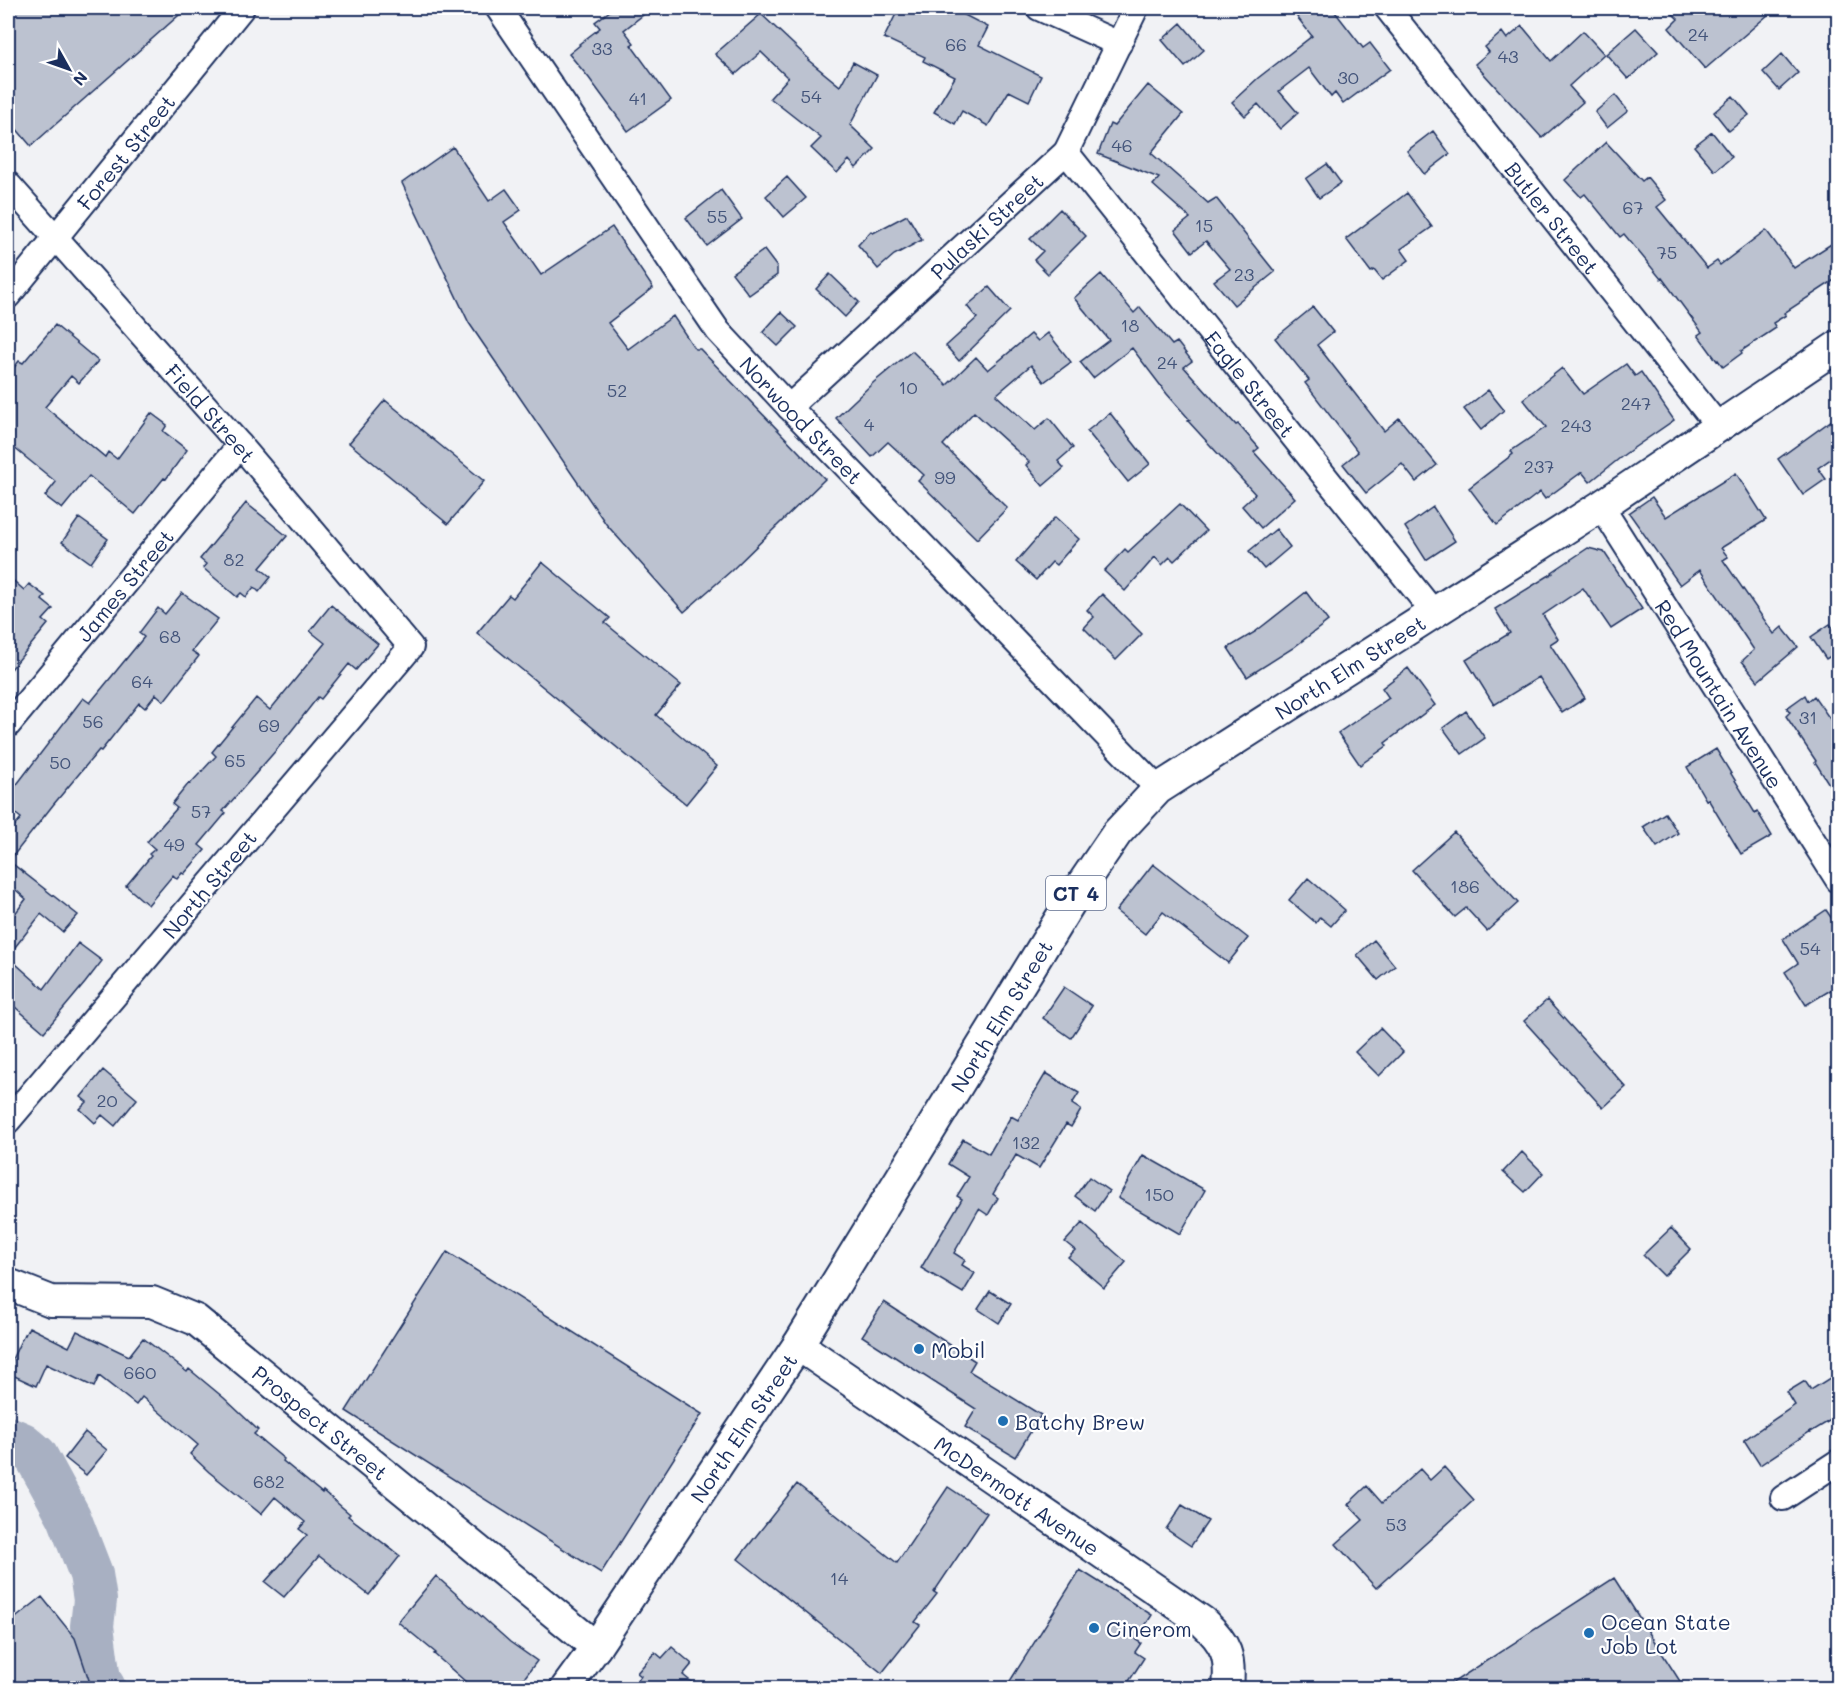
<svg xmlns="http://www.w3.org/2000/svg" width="1846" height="1696" font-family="Mali,sans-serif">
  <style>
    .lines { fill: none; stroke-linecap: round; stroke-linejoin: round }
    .river { stroke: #a8b0c2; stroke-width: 44 }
    .building { fill: #bcc2d0; stroke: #1b2f5e; stroke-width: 1.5 }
    .minor-casing { stroke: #1b2f5e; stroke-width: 28 }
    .major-casing { stroke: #1b2f5e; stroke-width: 34 }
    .minor { stroke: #fff; stroke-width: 24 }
    .major { stroke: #fff; stroke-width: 30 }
    .poi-dot { fill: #1f6fb2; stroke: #fff; stroke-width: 2 }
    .labels { text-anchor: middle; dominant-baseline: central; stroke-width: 4.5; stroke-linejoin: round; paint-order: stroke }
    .number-label { font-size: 18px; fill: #43547a }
    .shield { fill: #fff; stroke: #5f6d8e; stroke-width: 1.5 }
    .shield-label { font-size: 20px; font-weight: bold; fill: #1b2f5e }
    .street-label { font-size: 21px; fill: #1b2f5e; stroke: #fff }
    .poi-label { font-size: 21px; fill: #1b2f5e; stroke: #fff; text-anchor: start }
  </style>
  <rect width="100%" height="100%" fill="#f1f2f5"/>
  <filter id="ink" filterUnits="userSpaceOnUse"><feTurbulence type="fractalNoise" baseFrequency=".0167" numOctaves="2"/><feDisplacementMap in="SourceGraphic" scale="12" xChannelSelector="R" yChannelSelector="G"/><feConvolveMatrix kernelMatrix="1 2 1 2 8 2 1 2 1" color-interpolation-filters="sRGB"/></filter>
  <g filter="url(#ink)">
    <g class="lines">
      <path class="river" d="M8,1438L22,1444L36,1456L69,1517L91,1574L95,1600L92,1626L99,1680L104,1688"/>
    </g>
    <path class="building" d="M8,8H187L31,146L8,119Z
      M614,8H652L624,30L634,43L631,45L671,100L628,131L589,78L569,54L580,45L579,44L600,28L595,22Z
      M899,8H928L946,16L951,8L988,27L979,45L1041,76L1029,101L1009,91L988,126L962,111L955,124L934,112L955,77L923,61L925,57L884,38Z
      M1290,8H1332L1363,48L1370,43L1390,69L1343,104L1335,93L1331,97L1309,68L1279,91L1298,113L1280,129L1258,104L1245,116L1232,102L1258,78L1312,36Z
      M1667,8H1776L1705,69L1669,28L1678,19Z
      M761,14L809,59L808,60L840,86L853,62L877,75L850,125L875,149L856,168L849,160L837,173L811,148L821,138L770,98L788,78L761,52L736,74L715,54Z
      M1181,23L1204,50L1185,67L1162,40Z
      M1522,26L1551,61L1583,31L1604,54L1569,86L1583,102L1542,138L1475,64L1489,52L1485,47L1502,32L1507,39Z
      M1636,28L1658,52L1628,79L1606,54Z
      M1782,54L1798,73L1779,90L1763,72Z
      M1148,85L1183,114L1151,153L1208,203L1216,198L1275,272L1234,305L1214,281L1230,269L1206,241L1192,252L1175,230L1190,218L1153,185L1159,178L1098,154L1110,124L1114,126Z
      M1615,95L1628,111L1607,128L1595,112Z
      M1733,96L1749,115L1729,131L1714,112Z
      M1433,131L1450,154L1424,174L1407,151Z
      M1712,132L1732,157L1715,171L1694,146Z
      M1606,142L1642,181L1647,177L1666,200L1657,207L1707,268L1717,261L1720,265L1766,230L1794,268L1839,239V277L1784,313L1786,315L1773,323L1776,328L1741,351L1742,353L1723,367L1718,360L1717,361L1698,335L1702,332L1662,278L1661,279L1624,234L1620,237L1585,194L1581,197L1565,180Z
      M453,147L489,201L506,189L521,210L504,222L541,275L612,227L653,288L608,323L628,349L673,316L695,349H700L825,479L731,571L684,612L606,524L469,323L402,183Z
      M1327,164L1341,183L1319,198L1306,179Z
      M787,177L806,198L784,217L766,196Z
      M721,190L742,219L707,246L686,218Z
      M1407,193L1432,227L1401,249L1409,260L1382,280L1374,270L1371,272L1346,239Z
      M1060,209L1086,236L1048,274L1034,260L1043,251L1030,239Z
      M907,215L922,240L894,255L878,269L858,245L871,231L873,233Z
      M764,250L777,267V275L749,295L732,273Z
      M830,274L859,302L845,317L816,289Z
      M1101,274L1134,313L1140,307L1172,345L1177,342L1192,361L1184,367L1236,425L1238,424L1259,448L1254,452L1295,498L1261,528L1242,506L1255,494L1188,421L1190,420L1167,394L1132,348L1093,378L1080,362L1109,340L1074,298Z
      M989,287L1010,311L959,361L946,346L977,318L967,306Z
      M1313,307L1333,332L1317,345L1384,431L1399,418L1437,465L1416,482L1402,464L1366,493L1343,464L1358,452L1305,383L1309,380L1275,338Z
      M781,312L797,327L778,346L763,332Z
      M55,325L98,361L79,383L71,376L45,407L105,457L108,452L117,459L151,413L167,425L163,431L187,450L166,479L164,478L135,514L89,476L62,509L45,496L56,482L8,443V375L19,361L23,363Z
      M1048,333L1071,362L1044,382L1031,365L996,395L1035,430L1049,418L1073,448L1058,461L1064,468L1043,486L1026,465L1029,462L974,412L943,445L1007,508L977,539L918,481L924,475L888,442L872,457L836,418L874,382L912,351L947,385L976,357L988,370L1031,334L1038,341Z
      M1626,364L1635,376L1641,372L1674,420L1625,454L1590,482L1582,472L1545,499L1540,492L1497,525L1469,488L1513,454L1511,451L1546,427L1523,399L1562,368L1583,394Z
      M1488,390L1504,410L1481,430L1464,409Z
      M385,400L484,481L448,524L349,443Z
      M1110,413L1150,464L1128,482L1087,431Z
      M1839,415V453L1818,468L1826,479L1803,495L1778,459Z
      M1736,473L1766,520L1721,548L1728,557L1723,560L1774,634L1782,627L1798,647L1758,681L1742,661L1754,650L1700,570L1680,585L1629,513L1652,497L1666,517Z
      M246,503L287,536L260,568L271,577L259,592L254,587L246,597L241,593L237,597L203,568L206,564L200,559Z
      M1180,504L1206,531L1174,561L1170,557L1162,565L1155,557L1125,591L1104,571L1125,549L1128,552Z
      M1433,507L1455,541L1426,560L1405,527Z
      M1055,517L1079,539L1056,565L1052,562L1036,580L1016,562Z
      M79,518L108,539L91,563L62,542Z
      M1276,529L1290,547L1264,569L1249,551Z
      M1588,548L1604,552L1642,609L1611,629L1583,588L1543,615L1558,639L1550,644L1585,698L1562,713L1539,677L1494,705L1466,660L1510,633L1495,609L1553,573L1552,572Z
      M542,562L610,618L605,623L681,685L656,715L717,766L686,804L477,633L509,595L513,598Z
      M8,576L24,590L29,584L45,596L42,600L53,609L43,620L48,624L8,673Z
      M1306,592L1328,621L1293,648L1247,677L1228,648L1255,632Z
      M182,593L218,619L192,651L199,656L164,701L156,694L145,708L139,703L101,751L99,750L53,805L9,861L78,915L63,932L41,914L8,956V923L26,899L8,883V834L21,818L8,808V796L83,698L90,703L144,637L139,633L158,608L165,614Z
      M1102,594L1142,634L1116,660L1084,628L1094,617L1087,610Z
      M331,605L378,644L356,670L349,664L321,699L318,697L278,748L223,811L226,813L199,845L205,850L184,874L182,873L177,879L173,875L148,905L126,886L151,856L149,854L155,849L147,842L177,808L172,804L189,783L190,784L216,756L212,752L256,698L270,710L325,643L310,631Z
      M1830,624L1839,636V651L1826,659L1811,637Z
      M1408,668L1435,705L1385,743L1387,746L1360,765L1338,733L1389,698L1382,688Z
      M1805,695L1808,701L1814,696L1839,732V800L1815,762L1816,761L1786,716L1790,712L1787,708Z
      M1466,711L1485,738L1462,754L1443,728Z
      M1716,749L1755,813L1757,811L1772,836L1741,854L1708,799L1706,800L1687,767Z
      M1665,813L1678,833L1657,847L1643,827Z
      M1454,832L1518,903L1487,931L1466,908L1455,917L1412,870Z
      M1153,864L1248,938L1228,963L1163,912L1145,934L1116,911Z
      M1308,878L1345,910L1331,926L1320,917L1316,923L1289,900Z
      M1826,910L1839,929V985L1806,1005L1785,972L1798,963L1783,939Z
      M1374,940L1395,966L1378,980L1357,955Z
      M78,943L102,961L85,983L44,1032L8,1001V957L44,989Z
      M1064,987L1092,1006L1071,1038L1043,1018Z
      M1547,1000L1626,1087L1603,1108L1524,1021Z
      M1380,1028L1403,1052L1379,1076L1355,1052Z
      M103,1070L137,1099L115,1126L102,1115L95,1123L80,1109L87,1102L81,1097Z
      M1046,1073L1079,1093L1072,1104L1081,1110L1071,1127L1066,1124L1039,1168L1016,1155L993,1194L998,1198L988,1215L979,1209L954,1253L965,1260L962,1265L975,1273L963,1293L921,1268L962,1199L957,1196L969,1177L948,1164L963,1139L989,1154L1011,1116L1018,1120Z
      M1522,1152L1543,1173L1525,1192L1503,1172Z
      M1143,1155L1205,1190L1180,1234L1118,1198Z
      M1089,1177L1109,1191L1095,1211L1075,1196Z
      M1082,1223L1126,1262L1104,1288L1068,1257L1075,1250L1065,1242Z
      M1671,1228L1691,1249L1664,1276L1643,1255Z
      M447,1252L702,1414L601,1573L346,1411Z
      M990,1291L1011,1304L999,1323L978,1309Z
      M884,1302L975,1361L969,1371L1041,1415L1015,1457L965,1427L976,1409L862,1336Z
      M29,1327L69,1347L77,1331L129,1356L143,1338L187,1372L189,1369L224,1398L258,1430L254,1434L284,1459L283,1461L322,1493L323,1491L350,1514L348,1516L400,1556L369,1595L319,1556L284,1597L265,1582L307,1535L299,1529L305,1522L275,1497L261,1514L209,1472L190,1454L198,1445L142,1397L136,1405L99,1376L94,1387L46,1364L36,1386L8,1373V1368L24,1334L25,1335Z
      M1839,1372V1415L1811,1432V1431L1760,1465L1744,1440L1795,1405L1787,1392L1805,1381L1811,1390Z
      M85,1432L107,1450L86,1475L65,1458Z
      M1444,1467L1474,1500L1376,1588L1336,1544L1363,1520L1348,1504L1367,1486L1382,1503L1420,1469L1430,1480Z
      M797,1484L897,1563L948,1487L987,1513L934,1592L937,1594L915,1622L920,1625L882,1673L738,1559Z
      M1182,1505L1208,1521L1191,1546L1166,1529Z
      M1080,1570L1152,1615L1136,1640L1141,1643L1135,1652L1144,1658L1124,1689H1005Z
      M436,1576L510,1642L537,1661L516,1689H474L434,1654L436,1653L398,1622Z
      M1614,1578L1685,1689H1443Z
      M42,1597L75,1638L92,1689H8V1624Z
      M672,1647L692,1664L683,1675L700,1689H632L641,1676L637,1673L655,1652L662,1658Z"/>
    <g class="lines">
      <g class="minor-casing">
        <g id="minor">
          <path id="s1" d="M498,8L718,331L789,407L1158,789"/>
          <path d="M1039,8L1119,44"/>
          <path id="s2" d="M1387,8L1718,426"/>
          <path id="s3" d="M1066,152L1434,613"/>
          <path id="s4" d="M8,184L240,445L411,647L8,1121"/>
          <path id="s5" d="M8,296L242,8"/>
          <path id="s6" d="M789,407L1066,152L1136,8"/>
          <path id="s7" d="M1601,506L1838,880"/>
          <path id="s8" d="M8,725L240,445"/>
          <path d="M1783,1498L1838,1462"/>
        </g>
      </g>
      <g class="major-casing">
        <g id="major">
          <path id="s9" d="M8,1284L51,1301L152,1302L196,1320L596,1647"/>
          <path id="s10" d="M798,1345L1203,1622C1227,1644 1231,1657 1228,1688"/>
          <path id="s11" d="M566,1688L596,1647L798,1345L1076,893L1117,833L1158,789L1601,506L1838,346"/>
        </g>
      </g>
      <use href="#minor" class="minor"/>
      <use href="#major" class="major"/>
    </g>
  </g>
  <g class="poi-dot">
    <circle cx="919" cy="1349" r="6"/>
    <circle cx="1003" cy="1421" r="6"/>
    <circle cx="1094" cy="1628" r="6"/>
    <circle cx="1589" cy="1633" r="6"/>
  </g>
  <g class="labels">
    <g class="number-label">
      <text x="1698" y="34">24</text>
      <text x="956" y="44">66</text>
      <text x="602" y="48">33</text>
      <text x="1508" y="56">43</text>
      <text x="1348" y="77">30</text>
      <text x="811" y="96">54</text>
      <text x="638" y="98">41</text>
      <text x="1122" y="145">46</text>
      <text x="1633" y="207">67</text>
      <text x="717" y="216">55</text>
      <text x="1204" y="225">15</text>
      <text x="1667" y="252">75</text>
      <text x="1244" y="274">23</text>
      <text x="1130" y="325">18</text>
      <text x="1167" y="362">24</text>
      <text x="908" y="387">10</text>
      <text x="617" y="390">52</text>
      <text x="1636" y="403">247</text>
      <text x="869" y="424">4</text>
      <text x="1576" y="425">243</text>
      <text x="1539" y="466">237</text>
      <text x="945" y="477">99</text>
      <text x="234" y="559">82</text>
      <text x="170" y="636">68</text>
      <text x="142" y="681">64</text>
      <text x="1808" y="717">31</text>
      <text x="93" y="721">56</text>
      <text x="269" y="725">69</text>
      <text x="235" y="760">65</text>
      <text x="60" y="762">50</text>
      <text x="201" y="811">57</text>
      <text x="174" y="844">49</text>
      <text x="1465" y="886">186</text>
      <text x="1810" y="948">54</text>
      <text x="107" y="1100">20</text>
      <text x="1026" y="1142">132</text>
      <text x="1159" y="1194">150</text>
      <text x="140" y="1372">660</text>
      <text x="269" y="1481">682</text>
      <text x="1396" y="1524">53</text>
      <text x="839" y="1578">14</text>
    </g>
    <rect class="shield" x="1046" y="876" width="60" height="34" rx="4.5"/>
    <g class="shield-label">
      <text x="1076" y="893">CT 4</text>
    </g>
    <g class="street-label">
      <text stroke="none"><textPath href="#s5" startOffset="186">Forest Street</textPath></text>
      <text stroke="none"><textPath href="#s2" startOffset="267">Butler Street</textPath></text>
      <text stroke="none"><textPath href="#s6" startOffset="268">Pulaski Street</textPath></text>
      <text stroke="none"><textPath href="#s3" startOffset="296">Eagle Street</textPath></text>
      <text stroke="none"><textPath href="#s4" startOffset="306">Field Street</textPath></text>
      <text stroke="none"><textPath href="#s1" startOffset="513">Norwood Street</textPath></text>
      <text stroke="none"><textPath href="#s8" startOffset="182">James Street</textPath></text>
      <text stroke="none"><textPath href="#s11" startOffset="1305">North Elm Street</textPath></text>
      <text stroke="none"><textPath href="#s7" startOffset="222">Red Mountain Avenue</textPath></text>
      <text transform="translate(209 884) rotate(-50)">North Street</text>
      <text stroke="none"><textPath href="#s11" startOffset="801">North Elm Street</textPath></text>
      <text stroke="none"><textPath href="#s9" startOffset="356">Prospect Street</textPath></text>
      <text stroke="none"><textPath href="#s11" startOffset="315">North Elm Street</textPath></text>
      <text stroke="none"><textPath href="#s10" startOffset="266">McDermott Avenue</textPath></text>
    </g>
    <g class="poi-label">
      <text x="931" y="1349">Mobil</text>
      <text x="1015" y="1421">Batchy Brew</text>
      <text x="1601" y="1621">Ocean State<tspan x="1601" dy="24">Job Lot</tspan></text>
      <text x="1106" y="1628">Cinerom</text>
    </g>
  </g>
  <rect width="1846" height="1696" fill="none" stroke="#fff" stroke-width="30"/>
  <rect x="15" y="15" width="1816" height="1666" fill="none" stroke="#1b2f5e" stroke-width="2" filter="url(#ink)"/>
  <g transform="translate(69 69) rotate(130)" stroke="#ffffff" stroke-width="4.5" paint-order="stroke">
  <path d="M0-4.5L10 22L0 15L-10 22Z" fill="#1b2f5e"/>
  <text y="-9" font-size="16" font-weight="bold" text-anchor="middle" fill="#1b2f5e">N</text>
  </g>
</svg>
